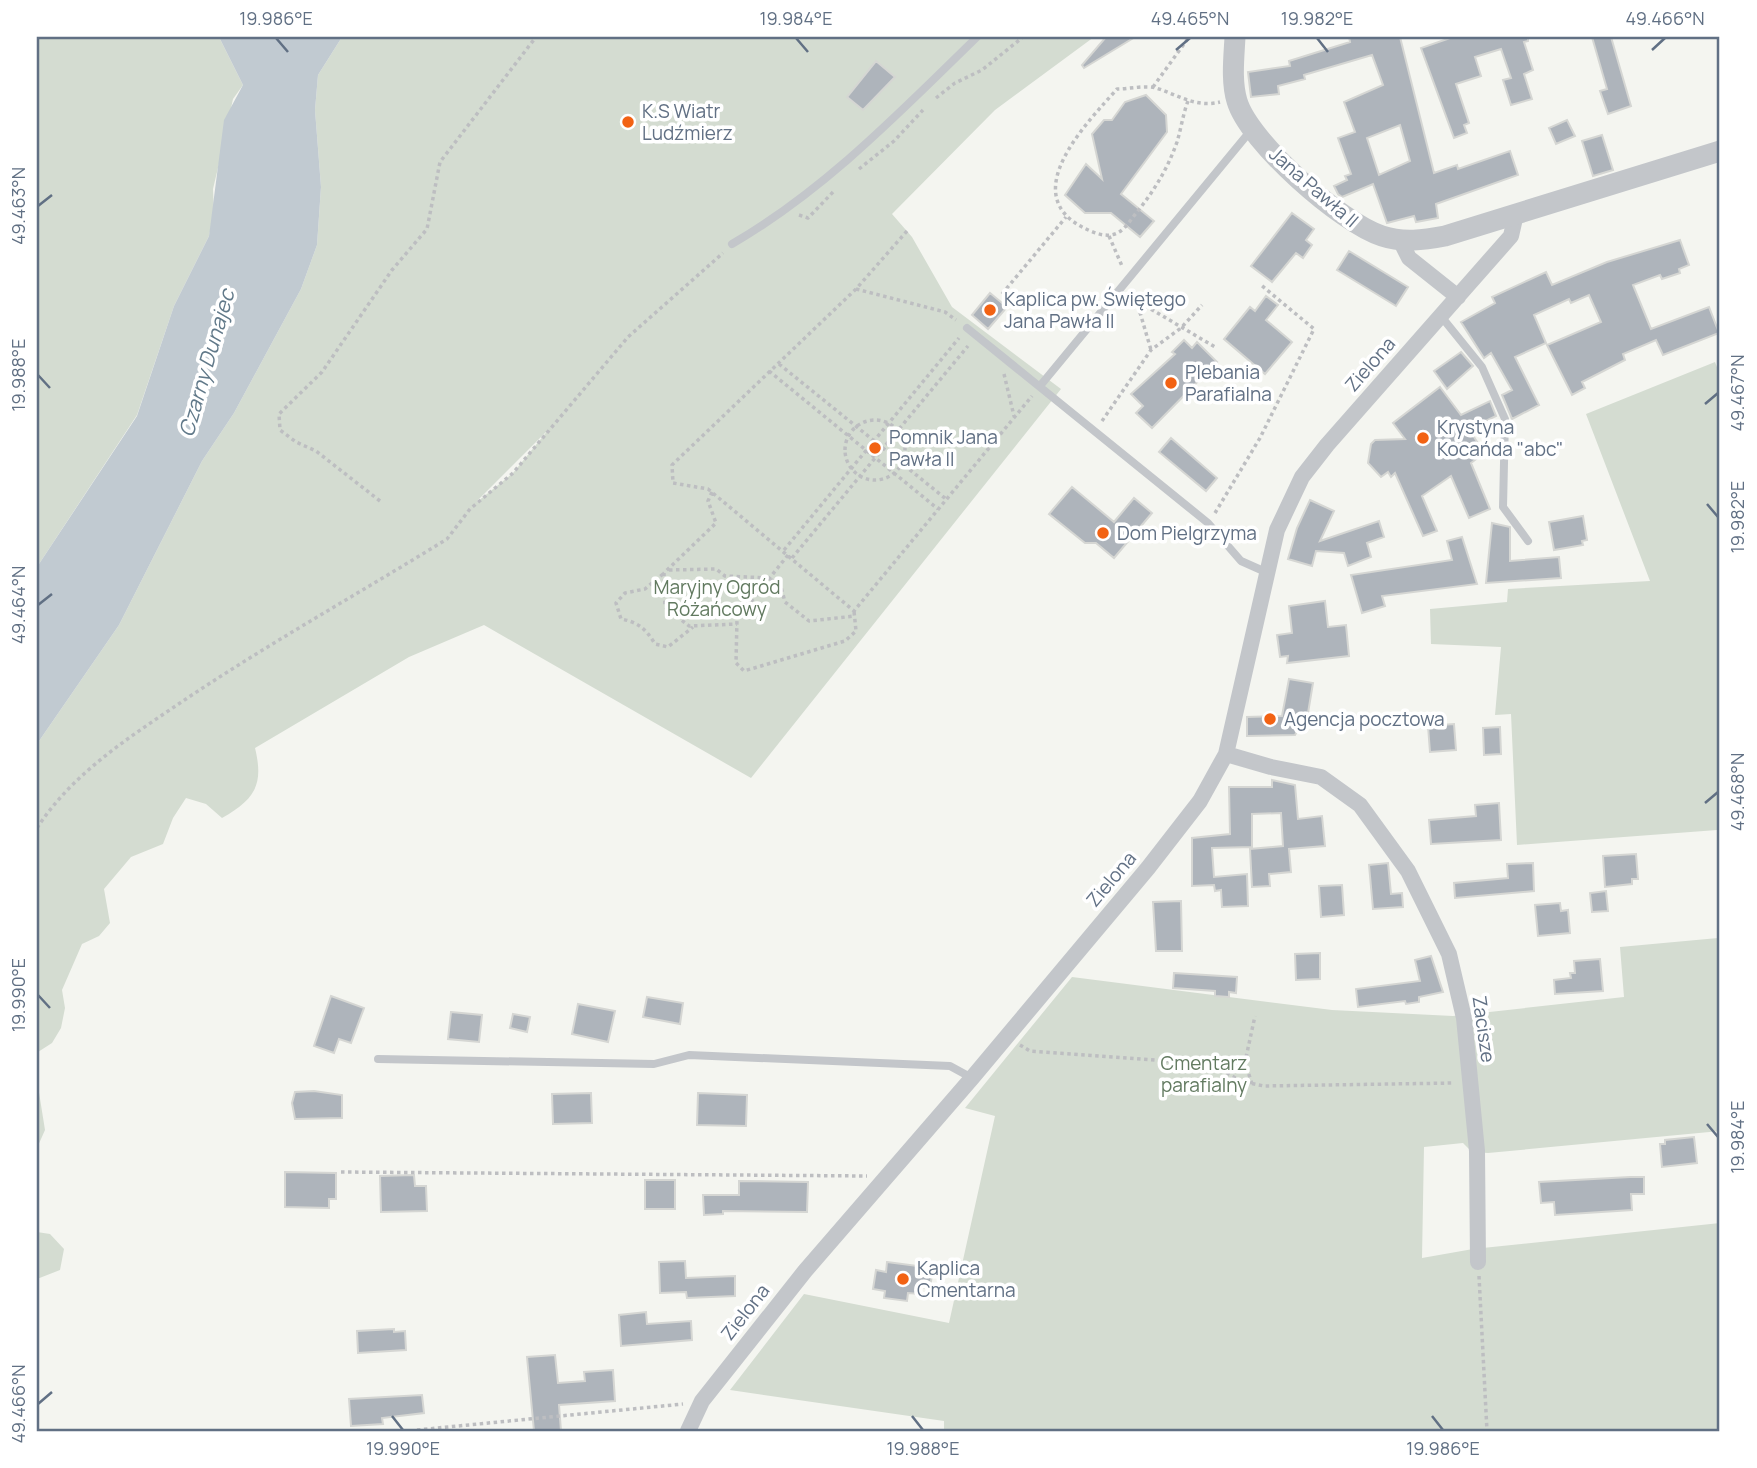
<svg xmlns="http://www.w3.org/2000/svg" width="1757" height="1468" font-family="Manrope,sans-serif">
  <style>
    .green { fill: #d4dcd1; fill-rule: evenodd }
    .water { fill: #c1cad1 }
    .building { fill: #aeb4bb; stroke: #d5d6d3; stroke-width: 2; fill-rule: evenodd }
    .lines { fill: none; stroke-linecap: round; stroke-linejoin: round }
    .path { stroke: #bdbec1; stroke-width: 3.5; stroke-dasharray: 3.5 3.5; stroke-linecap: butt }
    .service { stroke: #c3c6ca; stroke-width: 8 }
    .minor { stroke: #c3c6ca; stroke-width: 16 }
    .tertiary { stroke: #c3c6ca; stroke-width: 21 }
    .ticks { fill: none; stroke: #617084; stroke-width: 2.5 }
    .poi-dot { fill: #f26213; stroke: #fff; stroke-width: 2.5 }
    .labels { text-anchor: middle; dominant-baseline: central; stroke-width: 7; stroke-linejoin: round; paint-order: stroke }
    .poi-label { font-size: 19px; fill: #617084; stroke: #fff; text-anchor: start }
    .street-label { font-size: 19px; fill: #617084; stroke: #fff }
    .park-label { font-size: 19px; fill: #627a60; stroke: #fff }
    .water-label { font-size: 21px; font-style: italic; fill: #617989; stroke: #fff }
    .neatline { fill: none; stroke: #617084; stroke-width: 2.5 }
    .ticks-label { font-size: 18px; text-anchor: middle; fill: #617084 }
  </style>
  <rect width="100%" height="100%" fill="#f4f5f0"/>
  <path class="green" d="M37,37H219L243,85L233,99L221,155L213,189L214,213L209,236L174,306L137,415L37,567Z
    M342,37H1094L995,110L892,214L912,237L952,307L1061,389L751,778L484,625L409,657L255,748C264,785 255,799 222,818L206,804L186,798L173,818L163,844L131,857L104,889L110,923L99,936L82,944L62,990L65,1008L61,1028L52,1043L38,1052L37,1056V744L119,625L202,461L234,413L301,289L317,245L321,187L315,110L318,75ZM549,429L513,473L477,502V501Z
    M1715,362L1720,375V1131L1488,1153L1472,1152L1463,1143L1424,1147L1422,1258L1473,1249L1720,1223V1431H944V1421L730,1390L804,1294L949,1323L995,1116L965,1108L1072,977L1332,1010L1453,1016L1624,997L1620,947L1718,938L1717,830L1517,845L1511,714L1495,715L1501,647L1431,644L1430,609L1507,602L1508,589L1650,581L1586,414Z
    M37,1080L45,1130L37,1148Z
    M37,1232L50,1234L64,1249L60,1270L37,1279Z"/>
  <path class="water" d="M219,37H342L318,75L315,110L321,187L317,245L301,289L234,413L202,461L119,625L37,744V567L137,416L174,306L209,236L224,120L243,85Z"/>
  <path class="building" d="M1106,37H1135L1084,68L1082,65Z
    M1349,37H1400L1434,173L1457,165L1458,169L1510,151L1518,175L1436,204L1438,218L1416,222L1414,216L1387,223L1373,184L1342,197L1338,194L1334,186L1347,180L1345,176L1351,174L1338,138L1355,132L1344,102L1383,85L1372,55L1304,75L1305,79L1278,86L1279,94L1251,97L1248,72L1290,66L1289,61L1350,42ZM1400,125L1410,161L1379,175L1367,138Z
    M1453,37H1528V41L1524,42L1533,70L1524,74L1532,99L1511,105L1503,80L1511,78L1501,49L1475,57L1481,76L1456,84L1469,123L1464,125L1467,133L1454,138L1421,48Z
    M1592,37H1611L1631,106L1608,114L1600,91L1607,89Z
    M876,61L895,77L863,110L847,97Z
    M1146,95L1166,115L1167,132L1121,194L1154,221L1140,237L1111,213H1085L1065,195L1086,164L1102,179L1092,134L1104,120H1112L1125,102Z
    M1567,120L1575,136L1556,144L1549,128Z
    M1602,135L1613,170L1593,176L1582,141Z
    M1292,213L1314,229L1306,240L1312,245L1303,258L1296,253L1272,282L1251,266Z
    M1680,240L1689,265L1679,269L1680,273L1662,279L1660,275L1633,285L1651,329L1709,307L1719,333L1663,355L1656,340L1623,354L1625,360L1582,382L1585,388L1572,395L1547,345L1601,322L1589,295L1571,303L1569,299L1534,315L1546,343L1515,357L1539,405L1512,419L1502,395L1512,390L1491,353L1484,358L1461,322L1495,303L1492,297L1546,272L1552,285L1607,262Z
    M1349,251L1408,287L1396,306L1337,270Z
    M990,293L1007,307L988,329L972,315Z
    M1266,296L1278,305L1266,320L1292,342L1265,374L1224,339L1250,307L1255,311Z
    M1184,340L1192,348L1197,342L1217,362L1152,428L1136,413L1143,406L1131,394L1175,354L1172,352Z
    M1461,352L1473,366L1447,389L1434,371Z
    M1440,387L1461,415L1490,401L1496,416L1469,429L1484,453L1471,463L1490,509L1469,518L1451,476L1422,496L1437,531L1423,536L1395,473L1391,477L1388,472L1381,477L1368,463L1371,444L1375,440L1405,439L1393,423Z
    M1171,438L1217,478L1206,491L1159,452Z
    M1072,487L1114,522L1134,498L1152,513L1114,558L1096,543H1085L1049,514Z
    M1310,500L1334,511L1320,541L1379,521L1384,537L1367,543L1371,557L1348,566L1344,553L1316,551L1312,566L1288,559L1297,528Z
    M1583,516L1587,540L1582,541L1583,545L1554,550L1549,522Z
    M1492,523L1510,527V561L1559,557L1561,578L1486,583Z
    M1462,537L1477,584L1382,596L1385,606L1362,613L1351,575L1452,560L1447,541Z
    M1325,601L1328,627L1346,625L1349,656L1287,663L1288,656L1280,657L1277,635L1292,633L1289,606Z
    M1289,679L1313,683L1306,725L1301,724L1295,735L1247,736V717L1282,716Z
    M1454,724L1456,750L1430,752L1428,726Z
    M1500,727L1501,754L1484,755L1483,728Z
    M1272,780L1295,785L1298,819L1322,816L1325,846L1289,849L1291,872L1269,874L1270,886L1252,887L1250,849L1283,846L1281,813L1252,814V847L1212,848L1214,877L1247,874L1248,906L1222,907L1221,890L1215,891L1214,885L1192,886V838L1230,834L1229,787H1272Z
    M1499,803L1501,840L1431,844L1429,820L1476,816L1475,805Z
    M1636,854L1638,879H1632V884L1605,887L1603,856Z
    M1388,863L1391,894L1402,893L1403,907L1373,909L1369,865Z
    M1533,863L1534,891L1455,898L1454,883L1508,878L1507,864Z
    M1342,885L1344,915L1321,917L1319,886Z
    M1606,891L1608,911L1592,912L1590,893Z
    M1181,901L1182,951H1156L1153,902Z
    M1560,903L1561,911L1568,910L1570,933L1538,936L1535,905Z
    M1320,953V979L1296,980L1295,954Z
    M1431,956L1443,992L1419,997V1002L1406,1004L1405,1001L1358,1007L1356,989L1420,981L1415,960Z
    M1600,959L1603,991L1555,994L1554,980L1571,978L1570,973H1575L1574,961Z
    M1174,973L1237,977L1236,993L1229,992V997L1215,996V991L1173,988Z
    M331,996L364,1008L351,1043L339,1039L334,1053L314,1046Z
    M647,997L683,1003L680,1024L643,1017Z
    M578,1004L615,1011L608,1042L572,1034Z
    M451,1012L482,1015L479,1042L448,1039Z
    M513,1014L530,1017L527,1032L510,1028Z
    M314,1091L342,1095V1118L295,1119L292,1103L295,1092Z
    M591,1093L592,1123L553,1124L552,1094Z
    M698,1093L747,1095L746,1126L697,1125Z
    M1694,1137L1697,1163L1662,1167L1660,1144H1665V1140Z
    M285,1172L336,1173V1199H329V1208L285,1207Z
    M414,1175L415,1186H426L427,1211L381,1212L380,1176Z
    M1630,1177H1644V1194H1631L1632,1210L1555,1215L1554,1202L1541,1203L1539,1182Z
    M645,1180H675V1209H645Z
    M739,1181L808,1182L807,1212L723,1211V1214L704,1215L703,1195H739Z
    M685,1261L686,1278L735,1276V1296L687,1298L686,1292L660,1293L659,1262Z
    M887,1262L933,1268L930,1288L920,1287V1294L908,1293L907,1301L884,1298L885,1291L873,1289L876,1270L886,1272Z
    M646,1312L647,1324L691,1321L692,1340L621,1346L619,1315Z
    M394,1329V1332L405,1331L406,1350L358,1353L357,1331Z
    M555,1355L558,1383L585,1381L584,1372L613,1370L615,1401L559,1405L561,1431H534L527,1357Z
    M422,1395L424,1413L382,1418L383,1424L351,1426L349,1399Z"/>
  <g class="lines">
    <path class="path" d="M1153,87L1189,37
      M936,98L955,83L982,70L1023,37
      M1188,101C1183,114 1181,129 1177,142C1168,168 1154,191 1137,212C1132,218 1126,228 1119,232C1108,239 1094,233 1084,228C1016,194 1087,123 1117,89C1129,89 1145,85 1156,88C1178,95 1196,108 1220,102
      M859,169L894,141L923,110
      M799,215L808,218L835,190
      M907,231L856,289L672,465L673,483L708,489L854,611L1032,396
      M1109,236L1122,266
      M856,289L945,312L956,320
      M1134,292L1151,350
      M1002,294L1066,217
      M1139,302L1215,347
      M779,364L946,499
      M769,371L938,509
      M1004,374L1014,416
      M845 450a30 30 0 1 1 60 0a30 30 0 1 1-60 0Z
      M1102,421L1151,350L1181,328L1202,305
      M712,492L708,501L716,523L664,573L665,607L689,626L737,624
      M380,501L316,451L296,442L280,430L279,414L322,372L392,270L427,229L440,162L536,37
      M1215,513L1260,438L1314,329L1261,285
      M784,550L959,338
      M788,555L737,619L736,663L744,671L845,641L856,631L854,611
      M792,558L968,346
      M669,570L716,569L725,576L769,578L781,587L785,602L809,621L855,616
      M663,574L645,589L625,593L616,603L621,619C638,622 646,629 655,644L668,647L693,627
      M37,828C72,774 128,738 180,703C266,645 358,594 447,539L470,509L513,473L628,337L723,253
      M1020,1045L1030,1051L1170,1061L1224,1071L1240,1081L1264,1086L1454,1083
      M1252,1084L1245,1062L1255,1016
      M341,1172L867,1176
      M1479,1276L1487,1431
      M417,1430L683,1404"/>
    <path class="service" d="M732,244C825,190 900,112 977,37
      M1440,315L1482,367L1505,419L1503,507L1528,541
      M967,328L1208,523L1241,561L1268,573
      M1040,386L1252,129
      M378,1059L654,1064L689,1055L950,1066L972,1078"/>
    <path class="minor" d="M1400,240L1409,258L1458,297
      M1226,754L1271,767L1321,777L1360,805L1408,871L1449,954L1464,1018L1477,1151L1478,1262
      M688,1431L702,1401L805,1271L972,1078L1148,868L1200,801L1226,754L1277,530L1302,477L1327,445L1511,236L1516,214"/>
    <path class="tertiary" d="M1235,37C1234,57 1231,81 1237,101C1249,142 1341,223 1382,236C1403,243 1424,240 1445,236L1720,151"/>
  </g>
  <path class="ticks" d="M276,38L288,52M796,38L808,52M1317,38L1328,52M1176,50L1190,38M1652,50L1665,38M38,206L52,195M38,375L50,388M1705,404L1718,393M1707,504L1718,517M38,605L52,594M1705,803L1718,792M38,995L50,1008M1707,1124L1718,1137M38,1404L52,1392M392,1416L403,1430M912,1416L923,1430M1432,1416L1443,1430"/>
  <g class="poi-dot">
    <circle cx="628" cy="122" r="7"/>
    <circle cx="990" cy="310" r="7"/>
    <circle cx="1171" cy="383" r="7"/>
    <circle cx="1423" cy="438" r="7"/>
    <circle cx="875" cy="448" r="7"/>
    <circle cx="1103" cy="533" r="7"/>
    <circle cx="1270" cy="719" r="7"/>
    <circle cx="903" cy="1279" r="7"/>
  </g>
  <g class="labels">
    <g class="poi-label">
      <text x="642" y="111">K.S Wiatr<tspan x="642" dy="22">Ludźmierz</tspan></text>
      <text x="1004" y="299">Kaplica pw. Świętego<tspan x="1004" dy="22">Jana Pawła II</tspan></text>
      <text x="1185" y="372">Plebania<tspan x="1185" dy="22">Parafialna</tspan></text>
      <text x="1437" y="427">Krystyna<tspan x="1437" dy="22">Kocańda "abc"</tspan></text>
      <text x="889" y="437">Pomnik Jana<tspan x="889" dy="22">Pawła II</tspan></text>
      <text x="1117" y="533">Dom Pielgrzyma</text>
      <text x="1284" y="719">Agencja pocztowa</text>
      <text x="917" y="1268">Kaplica<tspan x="917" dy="22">Cmentarna</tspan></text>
    </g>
    <g class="street-label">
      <text transform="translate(1314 187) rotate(41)">Jana Pawła II</text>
      <text transform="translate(1370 364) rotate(-49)">Zielona</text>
      <text transform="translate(1111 879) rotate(-50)">Zielona</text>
      <text transform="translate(1484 1029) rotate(82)">Zacisze</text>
      <text transform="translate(745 1312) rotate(-52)">Zielona</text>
    </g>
    <g class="park-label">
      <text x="717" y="587">Maryjny Ogród<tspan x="717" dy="22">Różańcowy</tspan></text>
      <text x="1204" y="1063">Cmentarz<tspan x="1204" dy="22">parafialny</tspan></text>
    </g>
    <g class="water-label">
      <text transform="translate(206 363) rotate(-74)">Czarny Dunajec</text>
    </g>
  </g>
  <rect width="1757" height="1468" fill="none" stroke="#ffffff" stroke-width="77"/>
  <rect x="38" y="38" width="1680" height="1392" class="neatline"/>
  <g class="ticks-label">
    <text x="276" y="25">19.986°E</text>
    <text x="796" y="25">19.984°E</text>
    <text x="1190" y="25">49.465°N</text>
    <text x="1317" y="25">19.982°E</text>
    <text x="1665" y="25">49.466°N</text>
    <text transform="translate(19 206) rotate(-90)" y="6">49.463°N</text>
    <text transform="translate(19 375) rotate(-90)" y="6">19.988°E</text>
    <text transform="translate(1738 393) rotate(-90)" y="6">49.467°N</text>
    <text transform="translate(1738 517) rotate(-90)" y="6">19.982°E</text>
    <text transform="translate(19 605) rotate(-90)" y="6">49.464°N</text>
    <text transform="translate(1738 792) rotate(-90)" y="6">49.468°N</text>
    <text transform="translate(19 995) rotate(-90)" y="6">19.990°E</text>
    <text transform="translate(1738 1137) rotate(-90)" y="6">19.984°E</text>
    <text transform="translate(19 1404) rotate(-90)" y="6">49.466°N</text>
    <text x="403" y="1455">19.990°E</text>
    <text x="923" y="1455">19.988°E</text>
    <text x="1443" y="1455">19.986°E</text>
  </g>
</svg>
